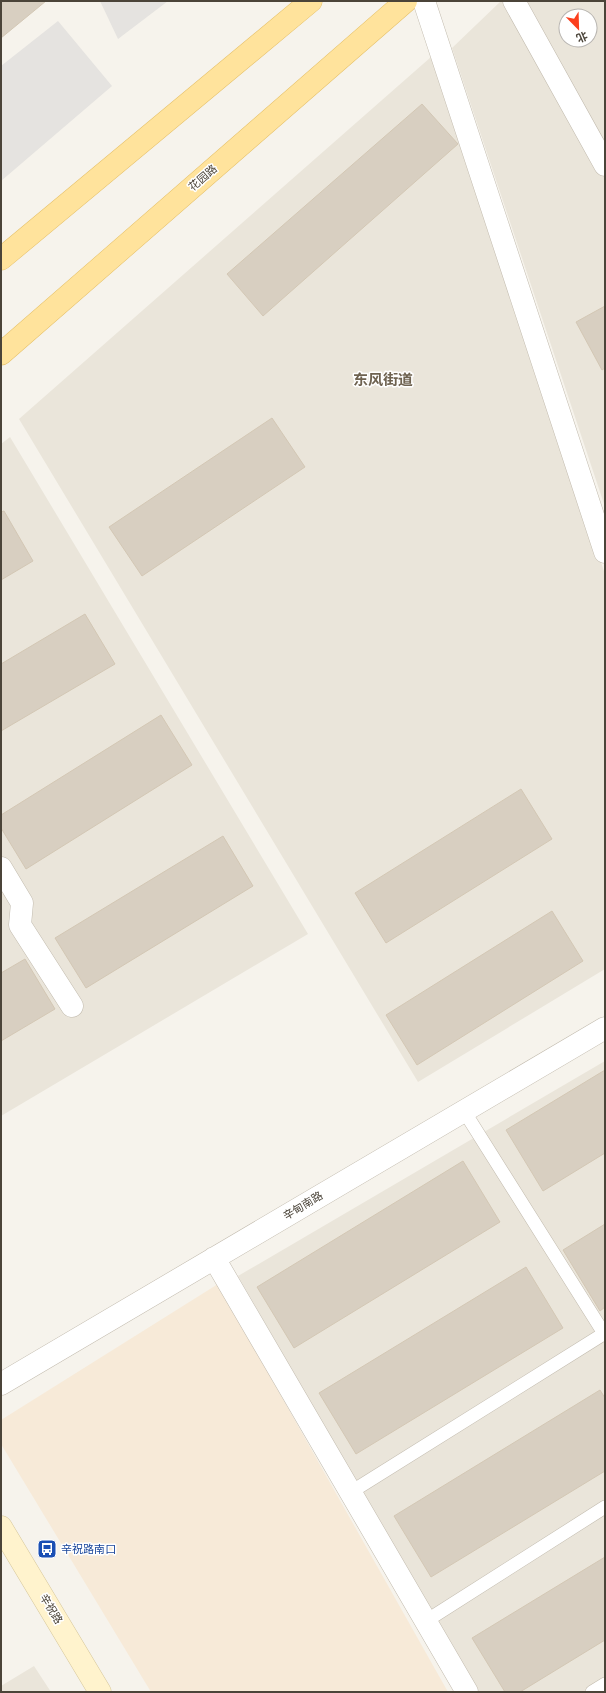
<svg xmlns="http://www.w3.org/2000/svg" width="606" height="1693" font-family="'Fira Sans Condensed','Noto Sans SC',sans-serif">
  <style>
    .residential { fill: #eae5da; fill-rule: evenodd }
    .commercial { fill: #f7ead8 }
    .parking { fill: #e5e3e0 }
    .building { fill: #d8cfc1; stroke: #d3c7b4 }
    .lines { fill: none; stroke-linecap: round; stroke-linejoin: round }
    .service-casing { stroke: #c2bbae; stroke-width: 14 }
    .minor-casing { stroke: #c2bbae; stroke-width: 23 }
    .secondary-casing { stroke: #d6c79b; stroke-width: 23 }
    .primary-casing { stroke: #e6c16a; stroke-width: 23 }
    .service { stroke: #fff; stroke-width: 13 }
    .minor { stroke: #fff; stroke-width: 22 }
    .secondary { stroke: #fff3cd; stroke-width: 22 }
    .primary { stroke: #ffe39c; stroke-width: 22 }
    .labels { text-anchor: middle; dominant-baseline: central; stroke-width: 3; stroke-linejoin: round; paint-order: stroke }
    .street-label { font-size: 11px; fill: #4b4439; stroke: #fff }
    .transit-label { font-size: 11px; fill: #164399; stroke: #fff; text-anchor: start }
    .district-label { font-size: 15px; font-weight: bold; fill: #6e6250; stroke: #fff }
  </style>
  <rect width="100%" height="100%" fill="#f6f3ec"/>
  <path class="residential" d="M501,1H605V507L452,48ZM566,16H590V40H566Z
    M431,57L605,574V969L418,1082L19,419Z
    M10,437L308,934L1,1116V444Z
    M605,1061V1692H477L238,1276Z
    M34,1666L51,1692H1V1686Z"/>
  <path class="commercial" d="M218,1284L448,1692H151L1,1444V1420Z"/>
  <path class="parking" d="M100,1H168L118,39Z
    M58,21L112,86L1,181V66Z"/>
  <path class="building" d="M1,1H46L1,38Z
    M422,104L458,144L263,316L227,274Z
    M605,306V368L602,370L576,322Z
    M272,418L305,467L142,576L109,527Z
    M4,511L33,561L1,580V512Z
    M85,614L115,664L1,731V664Z
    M161,715L192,765L26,869L1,828V815Z
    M521,789L552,839L386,943L355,893Z
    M223,836L253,886L86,988L55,938Z
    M552,911L583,961L417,1065L386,1015Z
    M25,959L55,1009L1,1041V973Z
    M605,1070V1153L543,1191L506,1130Z
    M463,1161L500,1222L294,1348L257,1287Z
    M605,1224V1307L600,1311L563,1250Z
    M526,1267L563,1328L356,1454L319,1393Z
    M600,1390L605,1398V1471L431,1577L394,1516Z
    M605,1557V1640L520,1692H505L472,1638Z"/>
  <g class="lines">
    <g class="service-casing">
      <path id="service" d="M464,1111L605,1335
        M351,1492L605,1333
        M426,1621L605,1507
        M592,1692L605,1684"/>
    </g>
    <g class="minor-casing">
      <path id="minor" d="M424,1L605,552
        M514,1L605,165
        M1,868L22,903L20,925L72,1006
        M214,1258L467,1692
        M1,1384L605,1028"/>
    </g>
    <g class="secondary-casing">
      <path id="secondary" d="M1,1527L100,1692"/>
    </g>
    <g class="primary-casing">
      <path id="primary" d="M1,259L311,1
        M1,354L406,1"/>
    </g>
    <use href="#service" class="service"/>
    <use href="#minor" class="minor"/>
    <use href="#secondary" class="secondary"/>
    <use href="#primary" class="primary"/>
  </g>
  <defs>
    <g id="bus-square" transform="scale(1)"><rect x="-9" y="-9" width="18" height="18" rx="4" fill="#1a4fb4" stroke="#fff"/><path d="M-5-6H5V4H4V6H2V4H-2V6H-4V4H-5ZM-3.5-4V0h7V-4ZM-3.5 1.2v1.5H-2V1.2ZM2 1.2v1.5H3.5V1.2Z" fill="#fff"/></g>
  </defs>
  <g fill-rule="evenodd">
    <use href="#bus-square" x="47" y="1549"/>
  </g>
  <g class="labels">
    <g class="street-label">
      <text transform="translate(203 178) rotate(-41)">花园路</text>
      <text transform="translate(303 1206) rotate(-31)">辛甸南路</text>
      <text transform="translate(51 1609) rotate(59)">辛祝路</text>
    </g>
    <g class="transit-label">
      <text x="61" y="1549">辛祝路南口</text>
    </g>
    <g class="district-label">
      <text x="383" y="380">东风街道</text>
    </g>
  </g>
  <rect width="606" height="1693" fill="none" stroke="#4b4439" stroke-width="4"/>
  <g transform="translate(578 28) rotate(157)"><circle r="19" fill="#ffffff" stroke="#b7b4b0"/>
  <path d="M0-3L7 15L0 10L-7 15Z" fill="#fc3f1d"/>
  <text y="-6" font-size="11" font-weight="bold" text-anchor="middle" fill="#4b4439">北</text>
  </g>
</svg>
